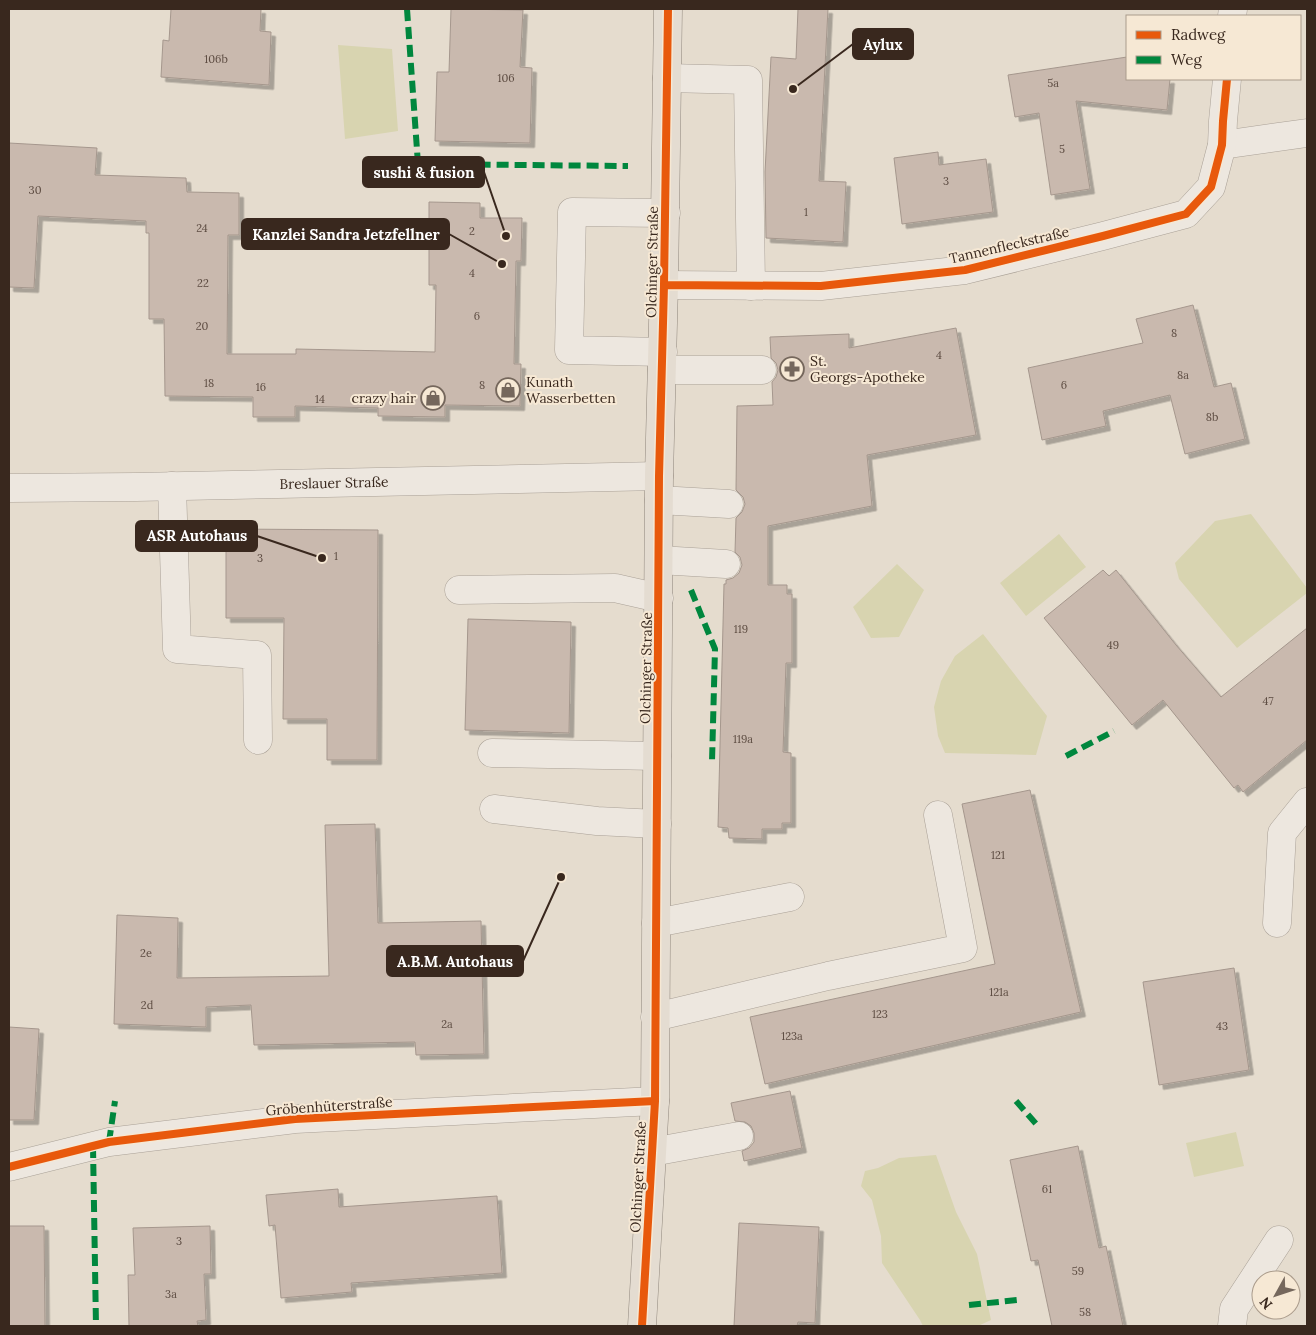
<svg xmlns="http://www.w3.org/2000/svg" width="1316" height="1335" font-family="Lora,serif">
  <style>
    .green { fill: #d8d4b0 }
    .building { fill: #c9b9ae; stroke: #a5978d; filter: url(#shadow) }
    .lines { fill: none; stroke-linecap: round; stroke-linejoin: round }
    .minor-casing { stroke: #aaa197; stroke-width: 29 }
    .major-casing { stroke: #90877d; stroke-width: 29 }
    .minor { stroke: #ede7df; stroke-width: 28 }
    .major { stroke: #e4dcd1; stroke-width: 28 }
    .quiet { stroke: #00873e; stroke-width: 6; stroke-dasharray: 12 6; stroke-linecap: butt }
    .cycleway-casing { stroke: #f6e8d4; stroke-width: 11 }
    .cycleway { stroke: #e8590c; stroke-width: 8 }
    .labels { text-anchor: middle; dominant-baseline: central; stroke-width: 4; stroke-linejoin: round; paint-order: stroke }
    .number-label { font-size: 11px; fill: #5d4c42 }
    .street-label { font-size: 14px; fill: #39281e; stroke: #f6e8d4 }
    .poi-label { font-size: 14px; fill: #39281e; stroke: #f6e8d4; text-anchor: start }
    .leader { fill: none; stroke: #39281e; stroke-width: 2 }
    .callout-dot { fill: #39281e; stroke: #f6e8d4; stroke-width: 2 }
    .callout { fill: #39281e; stroke: #39281e; stroke-width: 2 }
    .callout-label { font-size: 15px; text-anchor: middle; font-weight: bold; fill: #fff }
  </style>
  <defs>
    <filter id="shadow"><feDropShadow dx="4.5" dy="4.5" stdDeviation="0" flood-color="#0004"/></filter>
  </defs>
  <rect width="100%" height="100%" fill="#e5dcce"/>
  <path class="green" d="M338,45L392,49L398,131L345,139Z
    M1251,514L1307,588V593L1237,648L1179,579L1175,563L1215,521Z
    M1059,534L1086,567L1026,616L1000,583Z
    M897,564L924,590L899,637L871,638L853,607Z
    M983,634L1047,716L1036,755L945,753L938,736L934,707L941,681L955,656Z
    M1236,1132L1244,1166L1194,1177L1186,1143Z
    M936,1155L956,1212L977,1254L991,1320L978,1326H923L920,1320L882,1263L881,1236L872,1200L861,1186L865,1171L878,1168L899,1158Z"/>
  <path class="building" d="M171,9H261L260,31L271,32L269,85L161,77L163,40L169,41Z
    M451,9L523,10L520,67L532,68L530,143L435,141L437,72H449Z
    M798,9H828L819,181L846,182L843,242L766,238L765,172L771,57L796,59Z
    M1127,57V79H1170L1167,110L1076,101L1090,189L1051,195L1039,113L1015,117L1008,75Z
    M9,143L97,148L95,175L186,178L187,192L239,193V235H228L227,354H296V349L435,352L436,285H429V202L480,203V218H522L521,261H516L514,364H521L520,406L445,405V417L378,416V408L295,406V417H253V397L165,396L164,319H149V233H146V221L38,216L34,288L9,287Z
    M938,152L939,165L986,159L993,212L902,224L894,158Z
    M1193,305L1214,387L1231,383L1245,439L1185,454L1170,395L1103,411L1106,426L1042,440L1028,368L1143,343L1136,319Z
    M956,328L976,435L867,455L872,506L768,526V585H787V594H792V663H786L783,752L791,753V823H782V829H762V839L729,838L728,828L718,827L724,584H726V580L733,578L739,573L742,565L740,557L735,552L736,518L742,512L745,504L743,497L736,490L737,406L773,405L772,382L776,377L778,370L776,363L771,358L770,337L849,334V348Z
    M226,529L378,530L377,760H327V719H283L284,618H226Z
    M1103,570L1109,576L1116,570L1176,645L1221,697L1307,628V740L1243,792L1238,785L1234,788L1163,700L1132,725L1044,618Z
    M468,619L571,622L569,733L465,730Z
    M1030,790L1081,1012L765,1084L750,1017L995,964L962,804Z
    M375,824L378,923L481,921L484,1054L416,1055L415,1042L254,1045L251,1005L206,1007V1027L114,1024L117,915L178,918L177,978L329,976L325,825Z
    M1234,968L1249,1070L1159,1085L1143,982Z
    M9,1027L39,1029L34,1120H9Z
    M790,1091L802,1148L744,1161L742,1151L749,1148L754,1142V1133L751,1126L745,1122L735,1121L731,1103Z
    M1078,1146L1099,1248L1106,1246L1123,1326H1052L1038,1260L1031,1261L1010,1160Z
    M338,1189L339,1207L497,1196L502,1273L351,1283L352,1292L281,1298L275,1225L269,1226L266,1195Z
    M739,1223L819,1227L815,1323L798,1322L797,1326H734Z
    M9,1226H44L45,1326H9Z
    M210,1226L211,1274H204L206,1320L197,1321L198,1326H129L128,1275H135L133,1228Z"/>
  <g class="lines">
    <g class="minor-casing">
      <g id="minor">
        <path d="M1232,16L1233,9"/>
        <path d="M667,78L748,80L751,286"/>
        <path d="M1222,145L1307,133"/>
        <path d="M664,285L821,286L965,270L1103,236L1186,214L1211,187L1222,145L1223,121L1227,79"/>
        <path d="M663,352L569,350L572,212L666,213"/>
        <path d="M662,370H762"/>
        <path d="M172,486L177,649L257,655L258,740"/>
        <path id="s1" d="M9,488L136,487L659,476"/>
        <path d="M659,500L729,504"/>
        <path d="M659,560L726,564"/>
        <path d="M459,590L615,588L659,598"/>
        <path d="M492,753L657,756"/>
        <path d="M494,809L597,821L657,824"/>
        <path d="M656,923L790,897"/>
        <path d="M1277,923L1282,833L1307,802"/>
        <path d="M655,1017L828,976L963,948L938,815"/>
        <path d="M652,1152L739,1136"/>
        <path d="M9,1167L109,1142L295,1119L655,1101"/>
        <path d="M1232,1326L1234,1309L1279,1240"/>
      </g>
    </g>
    <g class="major-casing">
      <path id="major" d="M642,1326L655,1101L659,476L664,285L668,9"/>
    </g>
    <use href="#minor" class="minor"/>
    <use href="#major" class="major"/>
    <path class="quiet" d="M407,9L418,164L628,166
      M691,590L715,649L712,762
      M1066,756L1114,731
      M1016,1101L1037,1125
      M109,1142L115,1101
      M93,1146L96,1326
      M969,1305L1017,1300"/>
    <g class="cycleway-casing">
      <path id="cycleway" d="M664,285L821,286L965,270L1103,236L1186,214L1211,187L1222,145L1223,121L1227,79
        M9,1167L109,1142L295,1119L655,1101
        M642,1326L655,1101L659,476L664,285L668,9"/>
    </g>
    <use href="#cycleway" class="cycleway"/>
  </g>
  <defs>
    <g id="pharmacy-ring" transform="scale(1.25)"><circle r="9.5" fill="#f6e8d4" stroke="#75675c" stroke-width="1.5"/><path d="M-2-6h4v4h4v4h-4v4h-4v-4h-4v-4h4Z" fill="#75675c"/></g>
    <g id="shop-ring" transform="scale(1.25)"><circle r="9.5" fill="#f6e8d4" stroke="#75675c" stroke-width="1.5"/><path d="M-5-2.5h2.3a2.7 3.5 0 0 1 5.4 0H5L5.5 6h-11ZM-1.5-2.5h3a1.5 2.3 0 0 0-3 0Z" fill="#75675c"/></g>
  </defs>
  <g fill-rule="evenodd">
    <use href="#pharmacy-ring" x="792" y="369"/>
    <use href="#shop-ring" x="508" y="390"/>
    <use href="#shop-ring" x="433" y="398"/>
  </g>
  <g class="labels">
    <g class="number-label">
      <text x="216" y="59">106b</text>
      <text x="506" y="78">106</text>
      <text x="1053" y="83">5a</text>
      <text x="1062" y="149">5</text>
      <text x="946" y="181">3</text>
      <text x="35" y="190">30</text>
      <text x="806" y="212">1</text>
      <text x="202" y="228">24</text>
      <text x="472" y="231">2</text>
      <text x="472" y="273">4</text>
      <text x="203" y="283">22</text>
      <text x="477" y="316">6</text>
      <text x="202" y="326">20</text>
      <text x="1174" y="333">8</text>
      <text x="939" y="355">4</text>
      <text x="1183" y="375">8a</text>
      <text x="209" y="383">18</text>
      <text x="482" y="385">8</text>
      <text x="1064" y="385">6</text>
      <text x="261" y="387">16</text>
      <text x="320" y="399">14</text>
      <text x="1212" y="417">8b</text>
      <text x="336" y="556">1</text>
      <text x="260" y="558">3</text>
      <text x="741" y="629">119</text>
      <text x="1113" y="645">49</text>
      <text x="1268" y="701">47</text>
      <text x="743" y="739">119a</text>
      <text x="998" y="855">121</text>
      <text x="146" y="953">2e</text>
      <text x="999" y="992">121a</text>
      <text x="147" y="1005">2d</text>
      <text x="880" y="1014">123</text>
      <text x="447" y="1024">2a</text>
      <text x="1222" y="1026">43</text>
      <text x="792" y="1036">123a</text>
      <text x="1047" y="1189">61</text>
      <text x="179" y="1241">3</text>
      <text x="1078" y="1271">59</text>
      <text x="171" y="1294">3a</text>
      <text x="1085" y="1312">58</text>
    </g>
    <g class="street-label">
      <text transform="translate(1009 245) rotate(-13)">Tannenfleckstraße</text>
      <text transform="translate(652 262) rotate(-89)">Olchinger Straße</text>
      <text stroke="none"><textPath href="#s1" startOffset="325">Breslauer Straße</textPath></text>
      <text transform="translate(646 668) rotate(-89)">Olchinger Straße</text>
      <text transform="translate(329 1106) rotate(-4)">Gröbenhüterstraße</text>
      <text transform="translate(638 1177) rotate(-87)">Olchinger Straße</text>
    </g>
    <g class="poi-label">
      <text x="810" y="361">St.<tspan x="810" dy="16">Georgs-Apotheke</tspan></text>
      <text x="526" y="382">Kunath<tspan x="526" dy="16">Wasserbetten</tspan></text>
      <text x="416" y="398" text-anchor="end">crazy hair</text>
    </g>
  </g>
  <path class="leader" d="M793 89L853 44M506 236L484 172M502 264L449 234M322 558L257 536M561 877L523 961"/>
  <g class="callout-dot">
    <circle cx="793" cy="89" r="5"/>
    <circle cx="506" cy="236" r="5"/>
    <circle cx="502" cy="264" r="5"/>
    <circle cx="322" cy="558" r="5"/>
    <circle cx="561" cy="877" r="5"/>
  </g>
  <g class="callout">
    <rect x="853" y="29" width="60" height="30" rx="5"/>
    <rect x="363" y="157" width="121" height="30" rx="5"/>
    <rect x="242" y="219" width="207" height="30" rx="5"/>
    <rect x="136" y="521" width="121" height="30" rx="5"/>
    <rect x="387" y="946" width="136" height="30" rx="5"/>
  </g>
  <g class="callout-label">
    <text x="883" y="50">Aylux</text>
    <text x="424" y="178">sushi &amp; fusion</text>
    <text x="346" y="240">Kanzlei Sandra Jetzfellner</text>
    <text x="197" y="541">ASR Autohaus</text>
    <text x="455" y="967">A.B.M. Autohaus</text>
  </g>
  <rect width="1316" height="1335" fill="none" stroke="#39281e" stroke-width="20"/>
  <rect x="1126" y="15" width="175" height="65" fill="#f6e8d4" stroke="#aa9b8b"/>
  <rect x="1136" y="31" width="25" height="8" fill="#e8590c" stroke="#aa9b8b"/>
  <text x="1171" y="40" font-size="15" fill="#39281e">Radweg</text>
  <rect x="1136" y="56" width="25" height="8" fill="#00873e" stroke="#aa9b8b"/>
  <text x="1171" y="65" font-size="15" fill="#39281e">Weg</text>
  <g transform="translate(1276 1295) rotate(230)"><circle r="24" fill="#f6e8d4" stroke="#aa9b8b"/>
  <path d="M0-4L9 19L0 12L-9 19Z" fill="#75675c"/>
  <text y="-8" font-size="14" font-weight="bold" text-anchor="middle" fill="#39281e">N</text>
  </g>
</svg>
